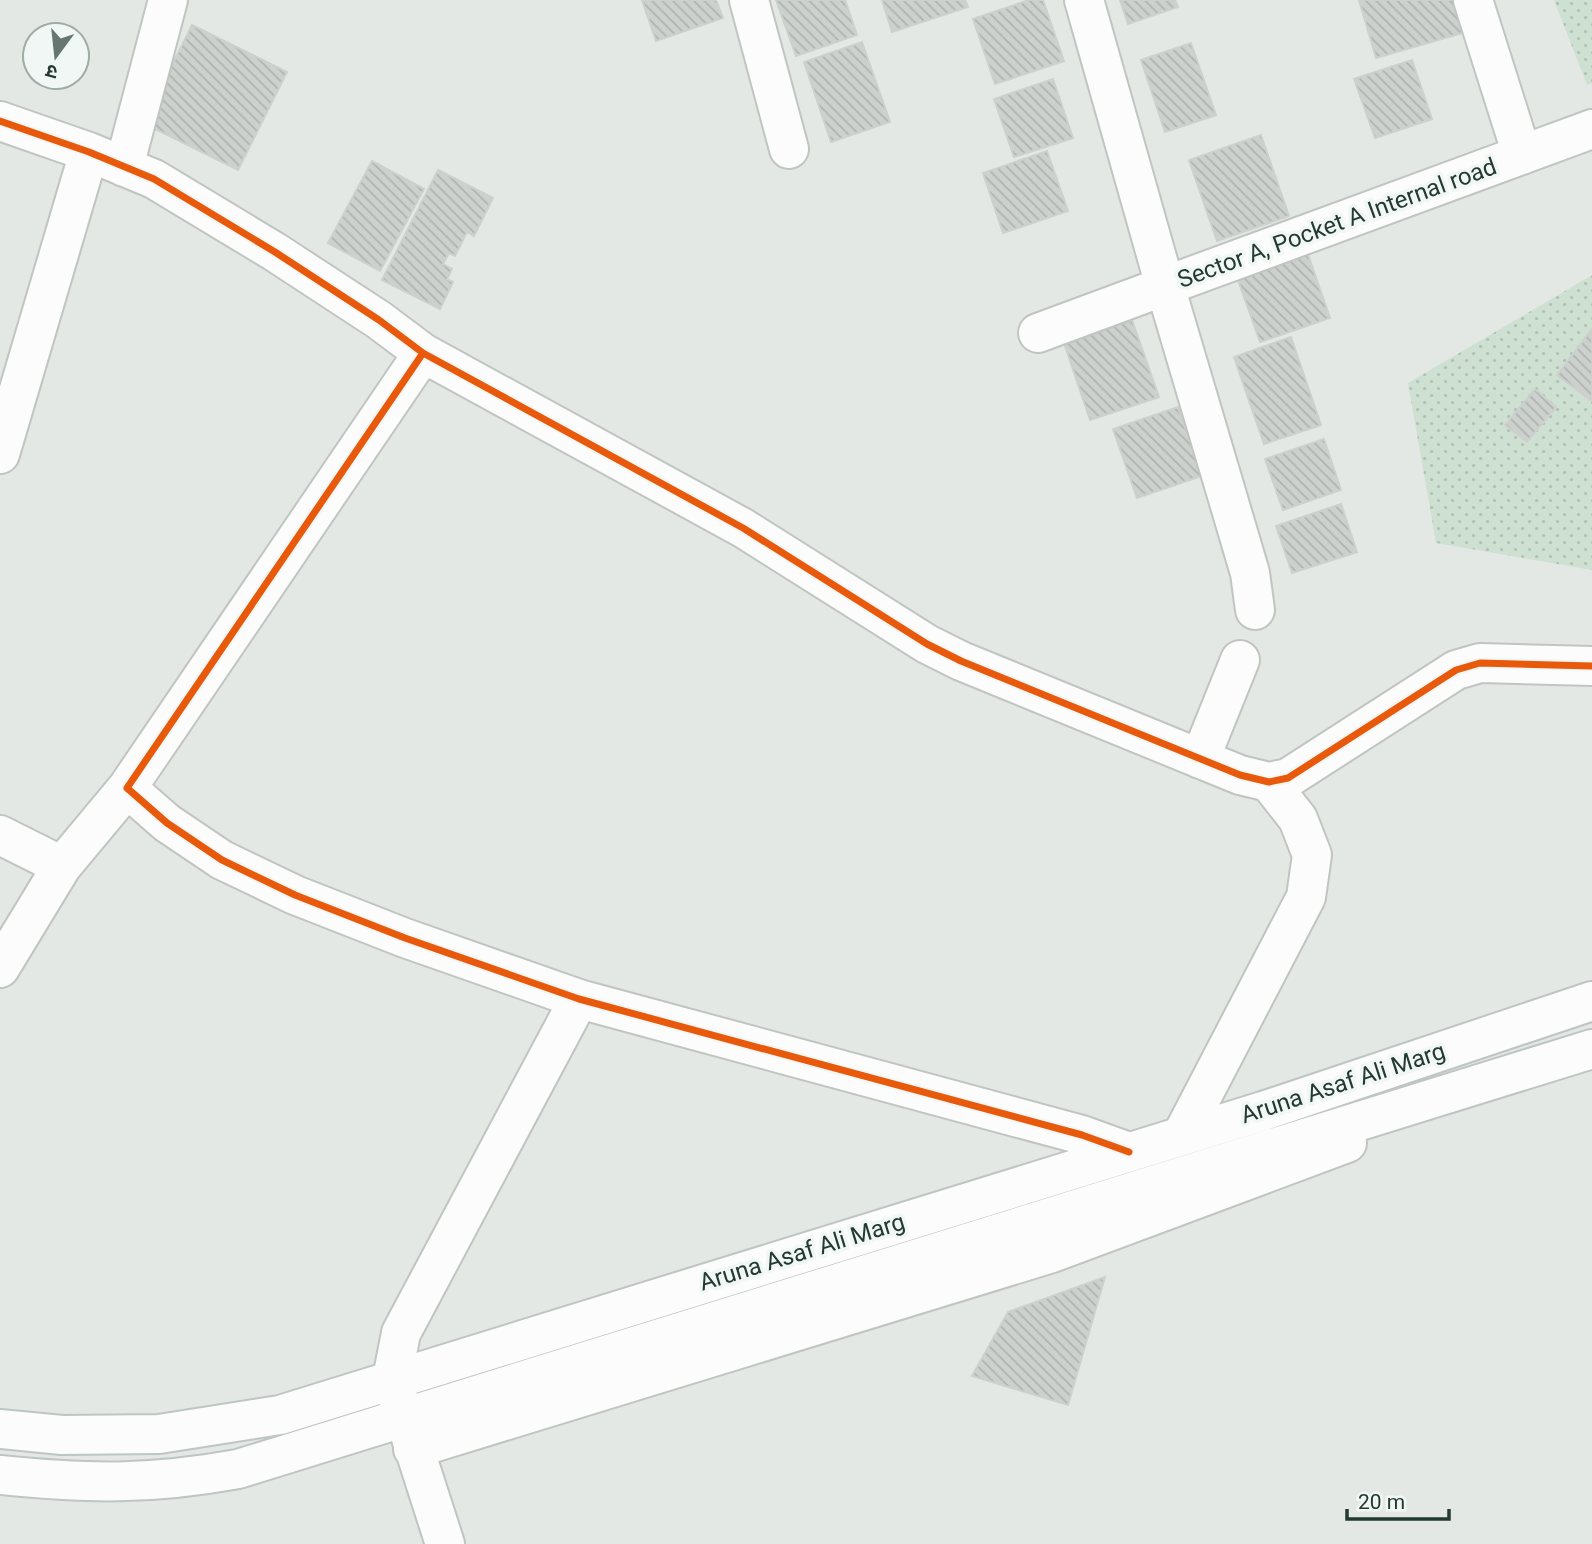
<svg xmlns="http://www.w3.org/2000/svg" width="1592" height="1544" font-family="Roboto,'Noto Sans Devanagari',sans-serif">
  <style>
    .park { fill: url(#park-dots) }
    .building { fill: url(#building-back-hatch); stroke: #ccd1ce; stroke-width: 2 }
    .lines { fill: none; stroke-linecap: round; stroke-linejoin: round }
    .street-casing { stroke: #c0c5c2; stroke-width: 42 }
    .secondary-casing { stroke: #bfc5c2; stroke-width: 42 }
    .street { stroke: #fbfcfb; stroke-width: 38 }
    .secondary { stroke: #fbfcfb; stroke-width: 38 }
    .cycleway-casing { stroke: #f1f7f4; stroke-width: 11 }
    .cycleway { stroke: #e8590c; stroke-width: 7 }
    .labels { text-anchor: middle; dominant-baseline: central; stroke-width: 7; stroke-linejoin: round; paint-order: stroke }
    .street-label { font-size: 24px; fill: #233932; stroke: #f1f7f4 }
  </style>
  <defs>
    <pattern id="park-dots" width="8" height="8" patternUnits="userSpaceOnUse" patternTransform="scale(1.75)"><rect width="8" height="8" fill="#cee0d2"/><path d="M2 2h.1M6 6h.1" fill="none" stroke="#b1c1b5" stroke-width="1.8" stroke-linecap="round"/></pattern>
    <pattern id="building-back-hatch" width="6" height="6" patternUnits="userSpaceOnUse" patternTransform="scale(1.75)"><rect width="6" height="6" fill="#ccd1ce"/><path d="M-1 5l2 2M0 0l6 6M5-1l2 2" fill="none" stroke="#afb4b1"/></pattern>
  </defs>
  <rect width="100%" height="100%" fill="#e3e8e5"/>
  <path class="park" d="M1554,0H1592V83L1587,85Z
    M1592,275V570L1436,543L1408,383Z"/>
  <path class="building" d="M642,0H716L723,18L656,41Z
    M776,0H845L857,35L796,56Z
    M882,0H965L968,7L892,32Z
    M1029,0H1043L1064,61L995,84L973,19Z
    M1120,0H1175L1178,7L1128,24Z
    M1359,0H1460L1469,31L1376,58Z
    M192,25L287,72L238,170L143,123Z
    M862,42L890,122L831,142L804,62Z
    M1191,43L1216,115L1165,132L1141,60Z
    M1412,60L1432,119L1375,138L1354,79Z
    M1053,79L1073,138L1014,157L994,99Z
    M1261,135L1289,216L1217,241L1189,160Z
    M1047,151L1068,211L1003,233L983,173Z
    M372,161L424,189L380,271L328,243Z
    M438,170L493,198L474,236L467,232L455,256L449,253L443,264L452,269L447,279L453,282L440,309L382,280Z
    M1304,243L1330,318L1260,342L1233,266Z
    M1132,320L1159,397L1090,420L1064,343Z
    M1592,329V401L1557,375Z
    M1291,337L1321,425L1264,444L1234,357Z
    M1535,389L1556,407L1527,442L1505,425Z
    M1178,407L1202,476L1137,498L1113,429Z
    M1324,439L1341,490L1283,510L1265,459Z
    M1341,504L1357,552L1292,573L1276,526Z
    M1105,1277L1068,1405L972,1376L1008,1312Z"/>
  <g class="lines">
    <g class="street-casing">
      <path id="street" d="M749,0L789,149
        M1084,0L1165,286L1592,129
        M1473,0L1522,155
        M0,121L89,152L154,179L275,252L379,320L423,353L743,528L927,644L961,661L1240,775L1269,782L1288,778L1456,670L1480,663L1592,666
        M124,167L168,0
        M1038,333L1165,286L1250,573L1255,610
        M423,353L127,788L167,823L222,860L295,895L405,938L579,999L1082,1135L1129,1152
        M0,454L89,152
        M1200,759L1240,660
        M0,835L62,866
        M0,968L62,866L127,788
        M1182,1135L1306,897L1312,855L1298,819L1269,782
        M413,1449L1052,1253L1347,1143
        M445,1544L392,1379L401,1333L579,999"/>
    </g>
    <g class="secondary-casing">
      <path id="secondary" d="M0,1429L62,1435L159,1434L280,1415L1263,1111L1592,1001
        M0,1475C88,1484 150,1485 238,1469L1592,1049"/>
    </g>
    <use href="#street" class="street"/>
    <use href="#secondary" class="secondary"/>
    <g class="cycleway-casing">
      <path id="cycleway" d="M0,121L89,152L154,179L275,252L379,320L423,353L743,528L927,644L961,661L1240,775L1269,782L1288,778L1456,670L1480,663L1592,666
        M423,353L127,788L167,823L222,860L295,895L405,938L579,999L1082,1135L1129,1152"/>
    </g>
    <use href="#cycleway" class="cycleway"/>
  </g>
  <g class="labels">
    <g class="street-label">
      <text transform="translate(1337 223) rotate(-20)">Sector A, Pocket A Internal road</text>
      <text transform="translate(1343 1083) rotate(-18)">Aruna Asaf Ali Marg</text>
      <text transform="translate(802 1252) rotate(-17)">Aruna Asaf Ali Marg</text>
    </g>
  </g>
  <g transform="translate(56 56) rotate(195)"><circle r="33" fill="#f1f7f4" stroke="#9faba6" stroke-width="2"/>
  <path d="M0-5L12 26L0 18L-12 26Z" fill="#667671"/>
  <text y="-10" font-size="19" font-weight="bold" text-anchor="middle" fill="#233932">उ</text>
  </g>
  <path d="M1347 1509v10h102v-10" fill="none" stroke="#233932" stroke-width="3.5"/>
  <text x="1358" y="1509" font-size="21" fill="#233932" stroke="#f1f7f4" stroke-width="5" paint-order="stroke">20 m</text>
</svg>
